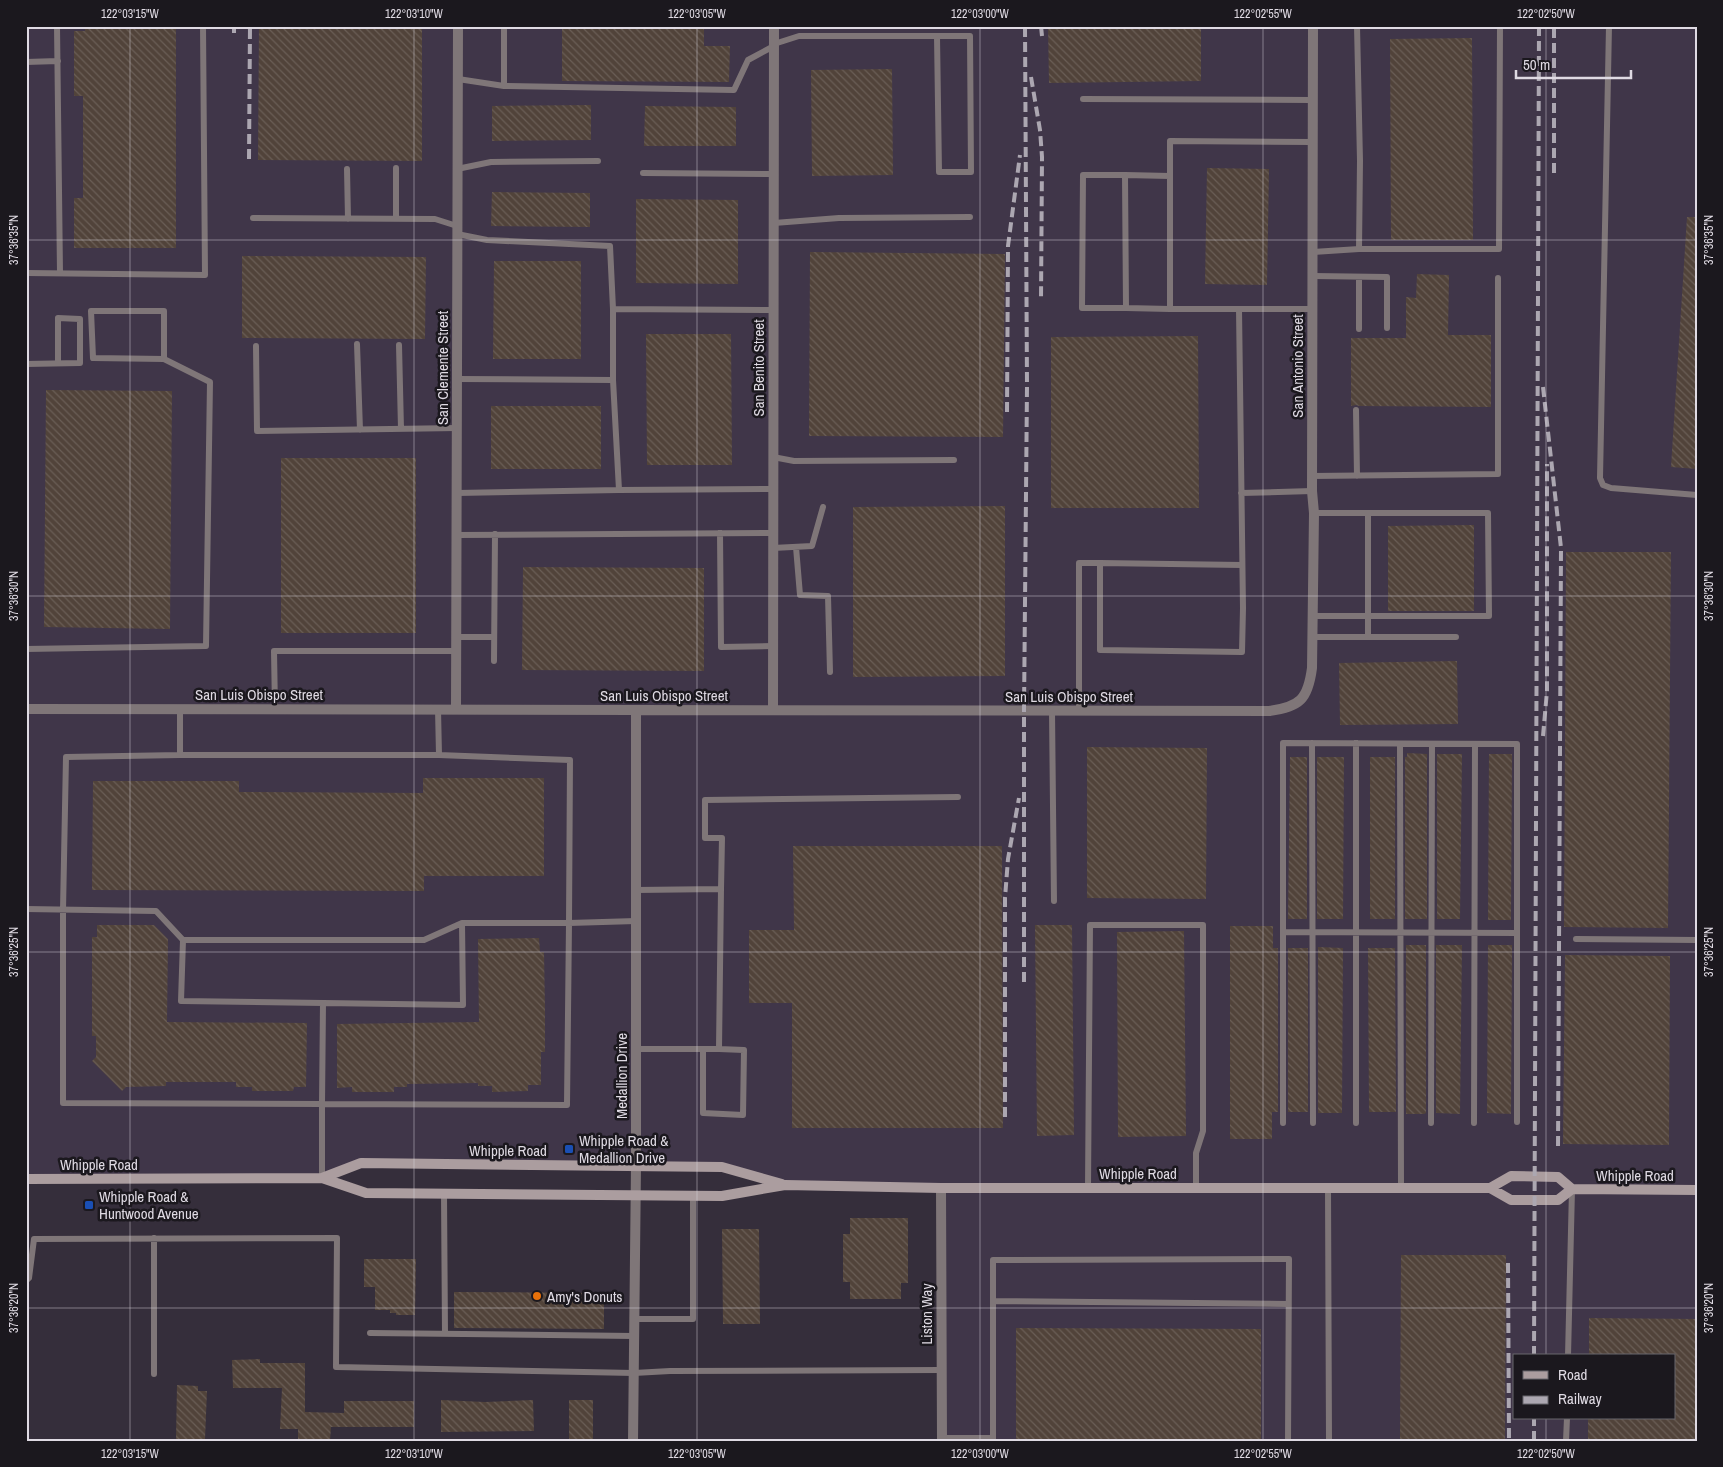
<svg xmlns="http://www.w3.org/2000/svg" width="1723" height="1467" font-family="'Archivo Narrow',sans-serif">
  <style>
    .built { fill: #403649; fill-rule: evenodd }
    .building { fill: url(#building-back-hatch) }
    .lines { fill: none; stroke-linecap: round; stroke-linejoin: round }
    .service { stroke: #7f7678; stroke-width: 6 }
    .minor { stroke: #7f7678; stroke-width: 10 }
    .secondary { stroke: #ab9d9f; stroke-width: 10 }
    .rail { stroke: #aca7b1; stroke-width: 4; stroke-dasharray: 10 5; stroke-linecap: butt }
    .ticks { fill: none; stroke: #dfdae3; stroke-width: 1; stroke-opacity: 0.45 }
    .transit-dot { fill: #1a4fb4; stroke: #1b181e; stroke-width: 2 }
    .food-dot { fill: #e8710a; stroke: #1b181e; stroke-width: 2 }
    .labels { text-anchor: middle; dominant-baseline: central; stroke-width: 5; stroke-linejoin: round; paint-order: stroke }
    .street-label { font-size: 15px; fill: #dfdae3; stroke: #1b181e }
    .poi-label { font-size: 15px; fill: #dfdae3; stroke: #1b181e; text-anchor: start }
    .neatline { fill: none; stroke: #dfdae3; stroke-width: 2 }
    .ticks-label { font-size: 12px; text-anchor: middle; fill: #dfdae3 }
  </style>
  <defs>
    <pattern id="building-back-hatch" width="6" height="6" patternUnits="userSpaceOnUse" patternTransform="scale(1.25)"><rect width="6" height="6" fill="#51433a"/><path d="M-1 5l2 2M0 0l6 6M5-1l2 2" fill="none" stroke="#6a5e56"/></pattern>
  </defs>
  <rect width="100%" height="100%" fill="#352e3b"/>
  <path class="built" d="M26,26H1697V1441H942L941,1188L785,1185L722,1167L361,1163L322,1178L26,1179ZM1514,1356H1674V1418H1514Z"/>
  <path class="building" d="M85,26H176V248H74V198H83V96H74V31H85Z
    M259,26H422V161L258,160Z
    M562,26H704V46H730L729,82L562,81Z
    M1048,26H1201V81L1049,83Z
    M1472,38L1473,240H1391L1390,39Z
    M892,69L893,175L812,176L811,70Z
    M591,105V140L492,141V106Z
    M645,106L736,107V146H644Z
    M1207,168L1269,169L1267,285L1205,284Z
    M492,192L590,193V227L491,226Z
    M636,199L738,200V284L636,283Z
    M1687,217H1697V469L1671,467Z
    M810,252L1005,254L1003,437L809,436Z
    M242,256L426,257L425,339L242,338Z
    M494,261H581V359H493Z
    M1417,274L1449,275L1448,335H1491V407L1359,406L1356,405L1351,406V338H1406V297L1416,298Z
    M646,334H731L732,465H647Z
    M1198,336L1199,508H1051V337Z
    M46,390L172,391L170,629L44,627Z
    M491,406H601V469H491Z
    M281,458H416V633H281Z
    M1005,506V676L853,677V507Z
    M1474,525V611H1388V526Z
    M1566,552H1671L1668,928L1564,927Z
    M523,567L704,568V671L522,670Z
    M1457,661L1458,724L1340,725L1339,663Z
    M1087,747L1207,748L1206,899L1087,898Z
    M1407,753L1427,754V919H1405V757H1407Z
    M1437,754H1462L1460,919H1437Z
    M1489,754H1512L1511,920H1488Z
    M1290,757H1307V919H1288Z
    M1317,757H1344L1343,919H1317Z
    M1370,757H1395V919H1370Z
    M423,778H544V876H424V891L92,890L93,781H239V792L423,793Z
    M793,846H1002L1003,1128H792V1003H749V930H794Z
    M97,925H154L168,939L167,1022L307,1023L306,1087H294L293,1091H252V1087H236V1082H166V1086L126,1087L122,1091L92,1061L96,1057V1036H92V937H97Z
    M1035,925H1072L1074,1135L1037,1136Z
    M1230,926H1273V948H1278V1112H1272V1139H1230Z
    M1184,931L1186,1136L1118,1137L1117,932Z
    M539,938L540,952H544L545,1009V1052H541V1085H528V1091L492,1092V1086H478V1083L407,1084V1087H394V1092H352V1087L337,1088V1024L479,1022L478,939Z
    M1406,945H1426V1113L1424,1114H1406Z
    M1436,945H1462L1460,1114L1436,1113Z
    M1488,945H1512L1511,1114L1487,1113Z
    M1318,947L1343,948L1342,1113H1318Z
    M1288,948H1308V1112H1288Z
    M1368,948H1395L1396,1112H1369Z
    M1565,955L1670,956L1669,1145L1563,1144Z
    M850,1218H908V1283H901V1299H850V1282H843V1234H850Z
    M722,1229H759L760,1324H723Z
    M1401,1255H1506L1505,1441H1400Z
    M364,1259H416L415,1315H396V1313H390V1310H375V1287H364Z
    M454,1292L604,1293V1329L454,1328Z
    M1589,1318L1697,1319V1441H1588V1418H1674V1356H1589Z
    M1016,1328L1261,1329V1441H1016Z
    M260,1359V1363H305V1412L344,1413V1401H414V1427H331L330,1441L298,1440V1429H280L282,1388H233L232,1360Z
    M177,1385L198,1386V1391H207L205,1439H176Z
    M441,1400L485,1402L533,1400L534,1431L441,1432Z
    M569,1400H593V1441H569Z"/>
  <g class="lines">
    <path class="service" d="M57,26L60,273
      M1609,26L1600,478L1603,485L1611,488L1697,495
      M774,44L799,36H970L971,172H939L937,36
      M26,62L58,61
      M458,79L504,86V26
      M504,86L734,90L748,60L774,46
      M1083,99L1312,100
      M1312,142L1170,141V309H1313
      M396,168V219
      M347,169L348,219
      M457,169L491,162L598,161
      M643,173L774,174
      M1125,175H1083L1082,308H1126
      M1170,176L1125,175L1126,308L1170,309
      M253,218L435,219L457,226
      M774,223L839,218L970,217
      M457,234L487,240L610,246L613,309L773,310
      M1359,249H1499L1500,26
      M1313,252L1359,249L1360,161L1357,26
      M26,273L205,275L203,26
      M1313,276L1387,277V328
      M1239,309L1243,608L1242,652L1100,650V563L1242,565
      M1359,329V277
      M357,344L360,430
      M399,345L401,429
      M256,346L257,431L457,428
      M26,364L80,363V319L58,318V363
      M457,379L613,380V309
      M1356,410L1357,476
      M773,457L794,461L954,460
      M1312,476L1498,474V278
      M619,490L773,489
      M457,493L619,490L613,380
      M1241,493L1312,491
      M1368,513V636
      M720,533L721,647L773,646
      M456,535L773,533
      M796,547L800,595L828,596L830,672
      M773,548L812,546L823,507
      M1312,616H1489L1488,513H1314
      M456,637H494
      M1312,637H1456
      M26,649L206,646L210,382L164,359L93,358L91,311H164V359
      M494,661L495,534
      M180,709V755H439L438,709
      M275,709L274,651H456
      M1052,711L1054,901
      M1079,711V563H1100
      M1312,743L1313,1123
      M1356,743V1123
      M1400,744L1401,1188
      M180,755L66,757L63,910V1103L322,1104L323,1003
      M439,755L570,760L569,923L636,921
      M721,889L722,838H705V800L958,797
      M636,890L721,889L719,1049L744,1050L743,1115L703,1113V1049H719
      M26,909L156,911L183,940L181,1001L463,1005L462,923H569L567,1105L322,1104V1178
      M1283,932L1517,933
      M1576,939L1697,940
      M183,940H424L462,923
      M636,1049H703
      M1283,1123V743L1517,744V1122
      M1431,1123L1432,744
      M1474,1123L1475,744
      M1088,1188L1090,925H1203V1131L1196,1153V1188
      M1328,1188L1329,1441
      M444,1194L445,1334
      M154,1238V1374
      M26,1281L29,1278L34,1239L337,1238L336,1367L634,1373L670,1371L941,1370
      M993,1301L1288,1304
      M634,1319H693V1196
      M370,1333L634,1336
      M1568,1356L1572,1189
      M942,1438H993V1440
      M993,1438V1260L1289,1259L1288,1441
      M1566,1441L1567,1418"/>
    <path class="minor" d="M26,709L1269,711C1300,707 1308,699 1312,668L1314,513L1312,491L1313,26
      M456,709L458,26
      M773,710L774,26
      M941,1188L942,1441
      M633,1441L636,1165V710"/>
    <path class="secondary" d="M322,1178L361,1163L722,1167L782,1184
      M26,1179L322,1178L366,1193L722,1196L785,1185L941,1188H1490L1511,1200H1558L1572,1189L1697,1190
      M1490,1188L1511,1176L1558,1177L1572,1189"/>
    <path class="rail" d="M234,26V33
      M1041,26L1042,36
      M1031,77L1040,130L1042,157L1041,301
      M249,159L250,26
      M1554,173V26
      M1543,387L1561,548L1558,1151
      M1007,412L1008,246L1020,155
      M1543,736L1547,691V464
      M1024,982V711L1027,386L1025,26
      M1005,1117V898L1008,859L1019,798
      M1508,1263L1509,1441
      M1534,1356L1539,26
      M1534,1441V1418"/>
  </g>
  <path class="ticks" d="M130,26V1441M414,26V1441M697,26V1441M980,26V1441M1263,26V1441M1546,26V1356M26,240H1697M26,596H1697M26,952H1697M26,1308H1697M1546,1418V1441"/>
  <g class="transit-dot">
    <rect x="564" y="1144" width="10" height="10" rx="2.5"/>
    <rect x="84" y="1200" width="10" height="10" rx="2.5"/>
  </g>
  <circle class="food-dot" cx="537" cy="1296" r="5"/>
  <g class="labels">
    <g class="street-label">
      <text transform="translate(1297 366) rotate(-90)">San Antonio Street</text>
      <text transform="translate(442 368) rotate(-90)">San Clemente Street</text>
      <text transform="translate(758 368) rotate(-90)">San Benito Street</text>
      <text x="259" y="694">San Luis Obispo Street</text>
      <text x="664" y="695">San Luis Obispo Street</text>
      <text x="1069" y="696">San Luis Obispo Street</text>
      <text transform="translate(621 1076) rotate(-90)">Medallion Drive</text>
      <text x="508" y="1150">Whipple Road</text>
      <text x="99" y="1164">Whipple Road</text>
      <text x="1138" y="1173">Whipple Road</text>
      <text x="1635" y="1175">Whipple Road</text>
      <text transform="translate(926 1314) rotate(-90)">Liston Way</text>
    </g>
    <g class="poi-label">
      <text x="579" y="1140">Whipple Road &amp;<tspan x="579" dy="17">Medallion Drive</tspan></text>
      <text x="99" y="1196">Whipple Road &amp;<tspan x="99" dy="17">Huntwood Avenue</tspan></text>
      <text x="547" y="1296">Amy's Donuts</text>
    </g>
  </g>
  <rect width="1723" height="1467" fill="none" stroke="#1b181e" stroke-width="55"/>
  <rect x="1513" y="1354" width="162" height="65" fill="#1b181e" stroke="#69666d"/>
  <rect x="1523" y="1371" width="25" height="8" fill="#ab9d9f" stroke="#69666d"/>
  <text x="1558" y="1380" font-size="15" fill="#dfdae3">Road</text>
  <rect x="1523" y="1396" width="25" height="8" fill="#aca7b1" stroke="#69666d"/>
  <text x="1558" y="1404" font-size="15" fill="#dfdae3">Railway</text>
  <path d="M1516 70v8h115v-8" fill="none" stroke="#dfdae3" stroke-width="2.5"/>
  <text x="1523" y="70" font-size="15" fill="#dfdae3" stroke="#1b181e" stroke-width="4" paint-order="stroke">50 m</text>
  <rect x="28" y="28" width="1668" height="1412" class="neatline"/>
  <g class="ticks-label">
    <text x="130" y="18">122°03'15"W</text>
    <text x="414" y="18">122°03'10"W</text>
    <text x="697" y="18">122°03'05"W</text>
    <text x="980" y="18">122°03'00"W</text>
    <text x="1263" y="18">122°02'55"W</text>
    <text x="1546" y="18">122°02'50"W</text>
    <text transform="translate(14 240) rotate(-90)" y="4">37°36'35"N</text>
    <text transform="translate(1709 240) rotate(-90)" y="4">37°36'35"N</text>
    <text transform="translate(14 596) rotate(-90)" y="4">37°36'30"N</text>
    <text transform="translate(1709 596) rotate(-90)" y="4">37°36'30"N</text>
    <text transform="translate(14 952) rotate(-90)" y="4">37°36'25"N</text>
    <text transform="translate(1709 952) rotate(-90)" y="4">37°36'25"N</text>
    <text transform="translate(14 1308) rotate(-90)" y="4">37°36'20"N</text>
    <text transform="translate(1709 1308) rotate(-90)" y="4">37°36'20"N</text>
    <text x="130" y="1458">122°03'15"W</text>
    <text x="414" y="1458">122°03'10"W</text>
    <text x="697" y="1458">122°03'05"W</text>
    <text x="980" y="1458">122°03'00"W</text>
    <text x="1263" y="1458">122°02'55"W</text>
    <text x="1546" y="1458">122°02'50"W</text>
  </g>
</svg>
